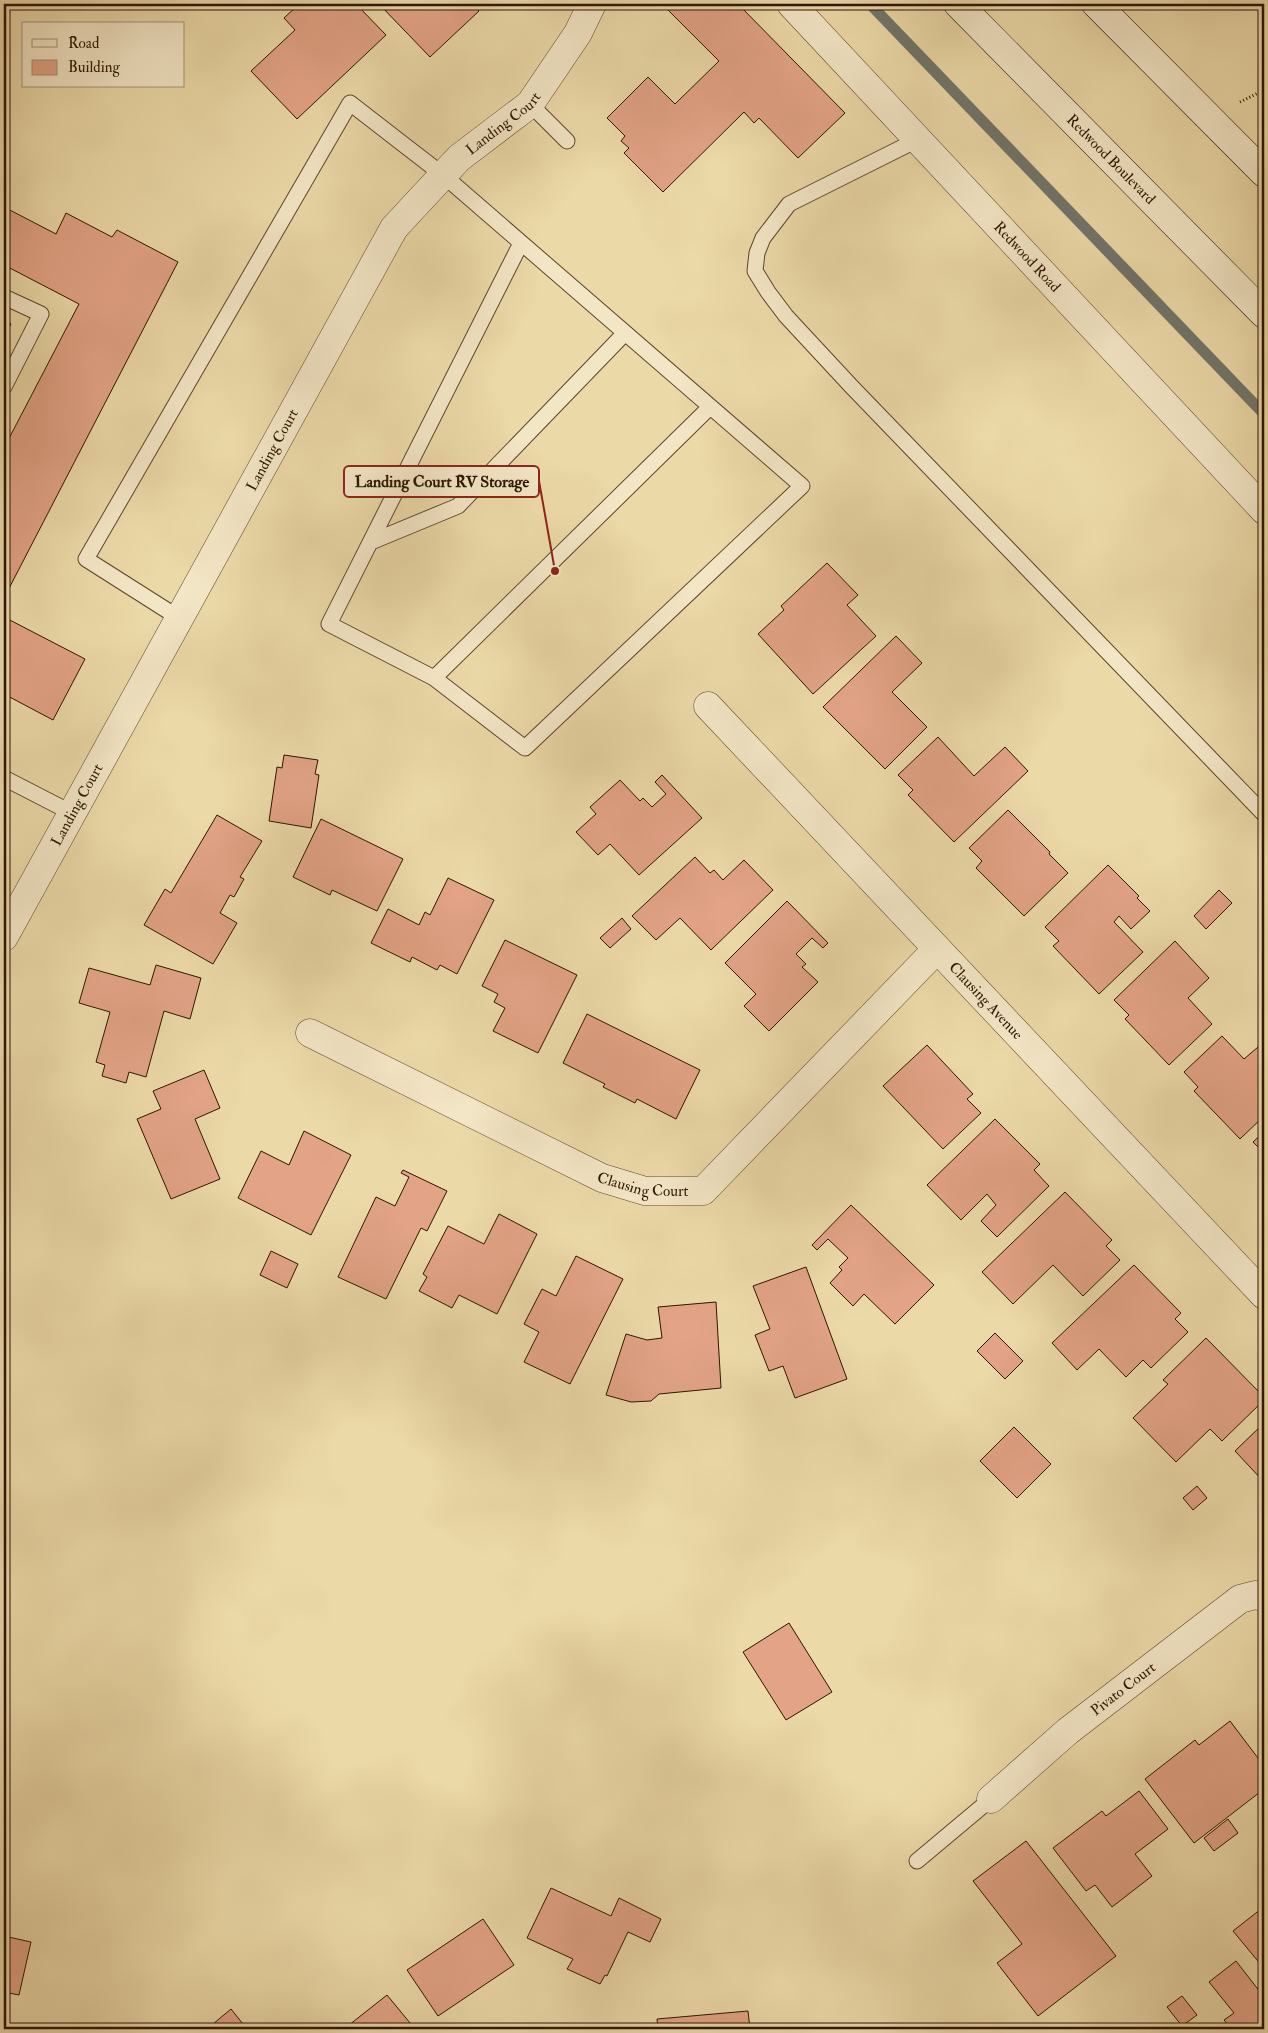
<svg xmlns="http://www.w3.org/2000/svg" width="1268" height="2033" font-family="'IM FELL Double Pica',serif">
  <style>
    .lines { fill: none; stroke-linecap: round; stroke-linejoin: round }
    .stream { stroke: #71766c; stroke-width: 11 }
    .building { fill: #e2a386; stroke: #2c1500 }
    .service-casing { stroke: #5c462a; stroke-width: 17 }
    .minor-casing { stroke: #5c462a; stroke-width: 29 }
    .secondary-casing { stroke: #2c1500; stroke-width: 29 }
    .path { stroke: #2c1500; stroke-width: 3; stroke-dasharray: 1 2.5; stroke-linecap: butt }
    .service { stroke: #f3e6c6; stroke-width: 15 }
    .minor { stroke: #f3e6c6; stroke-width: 28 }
    .secondary { stroke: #f3e6c6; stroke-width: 28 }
    .labels { text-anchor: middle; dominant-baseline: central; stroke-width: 4.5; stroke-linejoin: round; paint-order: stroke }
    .street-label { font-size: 15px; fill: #2c1500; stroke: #f3e6c6 }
    .leader { fill: none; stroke: #8f2418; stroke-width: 2 }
    .callout-dot { fill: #8f2418; stroke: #f3e6c6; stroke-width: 2 }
    .callout { fill: #f3e6c6; stroke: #8f2418; stroke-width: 2 }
    .callout-label { font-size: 16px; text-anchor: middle; font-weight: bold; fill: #2c1500 }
  </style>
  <rect width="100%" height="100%" fill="#ecd9a8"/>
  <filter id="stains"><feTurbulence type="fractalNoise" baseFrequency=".004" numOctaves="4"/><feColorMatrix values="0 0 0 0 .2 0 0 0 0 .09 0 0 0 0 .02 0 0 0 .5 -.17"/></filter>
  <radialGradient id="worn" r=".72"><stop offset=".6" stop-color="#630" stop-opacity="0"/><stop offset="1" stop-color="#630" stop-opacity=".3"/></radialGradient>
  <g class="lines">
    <path class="stream" d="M870,4L1264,414"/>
  </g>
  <path class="building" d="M299,4H356L386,35L297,119L251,71L295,30L284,18Z
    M379,4H472L479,11L430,57Z
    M662,4H738L845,113L798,158L759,118L754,123L744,112L663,192L624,153L629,148L621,141L625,136L607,118L648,77L675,104L719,61Z
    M4,207L56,234L66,213L112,237L117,230L178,262L4,598V448L79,304L4,265Z
    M4,320L11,324L4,337Z
    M827,563L858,595L847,605L876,636L813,694L758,634L784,610L781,606Z
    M4,617L85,659L53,720L4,694Z
    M896,636L922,663L892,692L927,727L885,769L823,707Z
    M938,737L974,776L1005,747L1028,771L954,842L908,795L913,790L898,775Z
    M284,755L318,760L315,774L319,775L311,828L269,821L277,767L282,768Z
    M662,775L702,818L639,875L610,844L598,855L576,832L596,814L590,807L620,780L640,801L643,798L652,807L666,794L655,782Z
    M1008,810L1050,852L1049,854L1068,873L1024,916L976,868L982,861L969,848Z
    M217,815L262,841L240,877L244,879L234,897L230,895L220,913L237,923L213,964L144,925L165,889L171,893Z
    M321,819L403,859L377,911L332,890L330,895L293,877Z
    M695,857L710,873L714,870L723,880L744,860L773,890L711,950L680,918L656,940L632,916Z
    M1108,865L1139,896L1137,898L1150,911L1131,929L1119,916L1114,922L1143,952L1099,994L1053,946L1059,941L1045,927Z
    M448,878L494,900L457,974L440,965L437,970L412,957L410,962L371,943L388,909L419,925L425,912L430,915Z
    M1219,890L1232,903L1206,929L1194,916Z
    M787,901L828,943L823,948L812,938L796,954L806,964L802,967L818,982L769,1031L744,1006L756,994L725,963Z
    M622,918L631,929L610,948L600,938Z
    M505,940L577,975L538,1053L493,1031L505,1008L494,1002L498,994L482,986Z
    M1175,941L1209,978L1188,998L1212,1024L1169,1065L1125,1019L1129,1015L1114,1000Z
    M156,965L201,978L190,1019L164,1011L146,1077L129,1072L126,1083L102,1076L105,1065L96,1062L110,1012L79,1003L89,968L150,985Z
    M587,1014L700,1070L676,1119L637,1099L635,1103L603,1087L605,1084L563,1063Z
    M1222,1036L1244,1059L1264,1042V1116L1240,1139L1194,1091L1198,1087L1184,1072Z
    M927,1045L973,1094L967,1099L981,1113L943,1149L883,1086Z
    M204,1070L220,1108L195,1119L220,1179L171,1199L137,1119L161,1109L153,1091Z
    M995,1119L1040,1164L1034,1170L1049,1186L997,1237L981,1221L996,1205L987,1194L961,1220L927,1185Z
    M304,1131L351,1155L311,1235L238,1198L261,1151L289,1165Z
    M1264,1132V1153L1253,1142Z
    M403,1170L447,1191L427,1231L421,1228L386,1299L338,1277L376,1197L395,1206L409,1177L401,1173Z
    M1065,1192L1112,1240L1106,1246L1120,1260L1083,1296L1053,1265L1013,1304L982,1272Z
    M851,1205L934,1285L895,1324L864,1294L853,1306L830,1283L842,1270L839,1267L848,1258L828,1239L817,1250L812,1245Z
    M499,1214L537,1234L497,1314L459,1295L452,1308L419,1291L427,1277L423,1274L448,1226L484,1244Z
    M271,1251L298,1264L287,1288L260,1275Z
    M576,1256L623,1279L570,1384L524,1362L539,1332L524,1324L542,1289L556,1296Z
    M1134,1265L1181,1313L1175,1319L1188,1332L1151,1368L1143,1360L1126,1377L1099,1349L1077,1370L1052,1343Z
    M806,1267L847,1379L795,1398L783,1366L769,1371L755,1335L770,1329L753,1286Z
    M716,1302L721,1388L659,1394L651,1401L631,1402L606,1395L626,1334L647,1340L662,1338L658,1307Z
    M995,1333L1023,1361L1005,1379L977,1351Z
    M1206,1338L1264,1397V1400L1222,1441L1210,1429L1176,1462L1133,1418L1168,1384L1163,1380Z
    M1264,1423V1482L1235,1451Z
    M1014,1427L1051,1464L1017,1498L980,1461Z
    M1197,1486L1207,1498L1193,1510L1183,1498Z
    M789,1623L832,1692L786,1720L743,1652Z
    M1230,1721L1264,1766V1789L1194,1843L1145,1779L1195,1740L1199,1745Z
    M1139,1791L1168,1829L1135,1854L1152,1876L1112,1907L1095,1885L1086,1891L1053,1848L1102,1811L1106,1816Z
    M1228,1819L1238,1833L1214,1851L1204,1838Z
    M1026,1841L1116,1956L1038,2016L997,1963L1022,1944L973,1881Z
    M551,1888L611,1916L619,1898L661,1919L650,1942L628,1932L607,1976L605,1975L600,1984L567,1969L573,1959L527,1938Z
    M1261,1909L1264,1913V1964L1262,1966L1233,1931Z
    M483,1919L514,1965L438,2016L407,1970Z
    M4,1936L31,1942L19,1995L4,1992Z
    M1236,1961L1264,1997V2029H1231L1224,2020L1234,2013L1209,1982Z
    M387,1995L415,2029H344Z
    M1182,1996L1197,2015L1182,2026L1167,2007Z
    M231,2009L247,2029H207Z
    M748,2011L750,2029H658L657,2019Z"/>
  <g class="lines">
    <g class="service-casing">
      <path id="service" d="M530,104L567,141
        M917,140L789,204L763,238L757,253L755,271L768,292L786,316L851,386L1264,814
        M4,297L41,314L4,387
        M371,542L458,506L625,333
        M179,618L86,559L350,103L443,175L802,486L525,748L434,678L329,624L521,243
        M434,678L710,407
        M4,778L72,813
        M917,1861L991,1799"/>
    </g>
    <g class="minor-casing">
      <g id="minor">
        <path id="s1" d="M791,4L1264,510"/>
        <path id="s2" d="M708,706L1264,1295"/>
        <path id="s3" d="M4,937L394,228L459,158L530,104L578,33L592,4"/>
        <path id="s4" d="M310,1033L602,1178L645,1191H703L937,949"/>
        <path id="s5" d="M991,1799L1068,1731L1240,1599L1255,1595L1264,1597"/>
      </g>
    </g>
    <g class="secondary-casing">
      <g id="secondary">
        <path id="s6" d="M958,4L1264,314"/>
        <path d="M1096,4L1264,173"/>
      </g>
    </g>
    <path class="path" d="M1240,102L1264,90"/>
    <use href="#service" class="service"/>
    <use href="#minor" class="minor"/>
    <use href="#secondary" class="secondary"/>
  </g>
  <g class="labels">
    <g class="street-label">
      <text stroke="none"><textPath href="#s3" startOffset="961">Landing Court</textPath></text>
      <text stroke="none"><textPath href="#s6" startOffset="218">Redwood Boulevard</textPath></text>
      <text stroke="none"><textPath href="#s1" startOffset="346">Redwood Road</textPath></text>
      <text stroke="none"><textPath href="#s3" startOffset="556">Landing Court</textPath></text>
      <text stroke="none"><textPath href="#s3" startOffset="151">Landing Court</textPath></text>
      <text stroke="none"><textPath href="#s2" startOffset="405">Clausing Avenue</textPath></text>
      <text stroke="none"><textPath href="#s4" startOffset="368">Clausing Court</textPath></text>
      <text stroke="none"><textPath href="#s5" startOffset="172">Pivato Court</textPath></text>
    </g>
  </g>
  <path class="leader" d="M555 571L539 481"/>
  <circle class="callout-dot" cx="555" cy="571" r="5"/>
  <rect class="callout" x="344" y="466" width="195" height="31" rx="5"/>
  <g class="callout-label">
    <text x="442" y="487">Landing Court RV Storage</text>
  </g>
  <rect width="1268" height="2033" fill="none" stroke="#ecd9a8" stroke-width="20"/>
  <rect x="5" y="5" width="1258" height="2023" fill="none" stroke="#2c1500" stroke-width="2.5"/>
  <rect x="10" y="10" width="1248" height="2013" fill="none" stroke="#2c1500"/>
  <rect x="22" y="22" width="162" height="65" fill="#f3e6c6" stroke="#a39277"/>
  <rect x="32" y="39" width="25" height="8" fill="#f3e6c6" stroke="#a39277"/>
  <text x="68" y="48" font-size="15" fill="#2c1500">Road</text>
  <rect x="32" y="60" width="25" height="15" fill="#e2a386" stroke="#a39277"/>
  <text x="68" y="72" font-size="15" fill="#2c1500">Building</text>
  <rect width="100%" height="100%" filter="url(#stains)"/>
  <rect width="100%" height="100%" fill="url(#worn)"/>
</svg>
